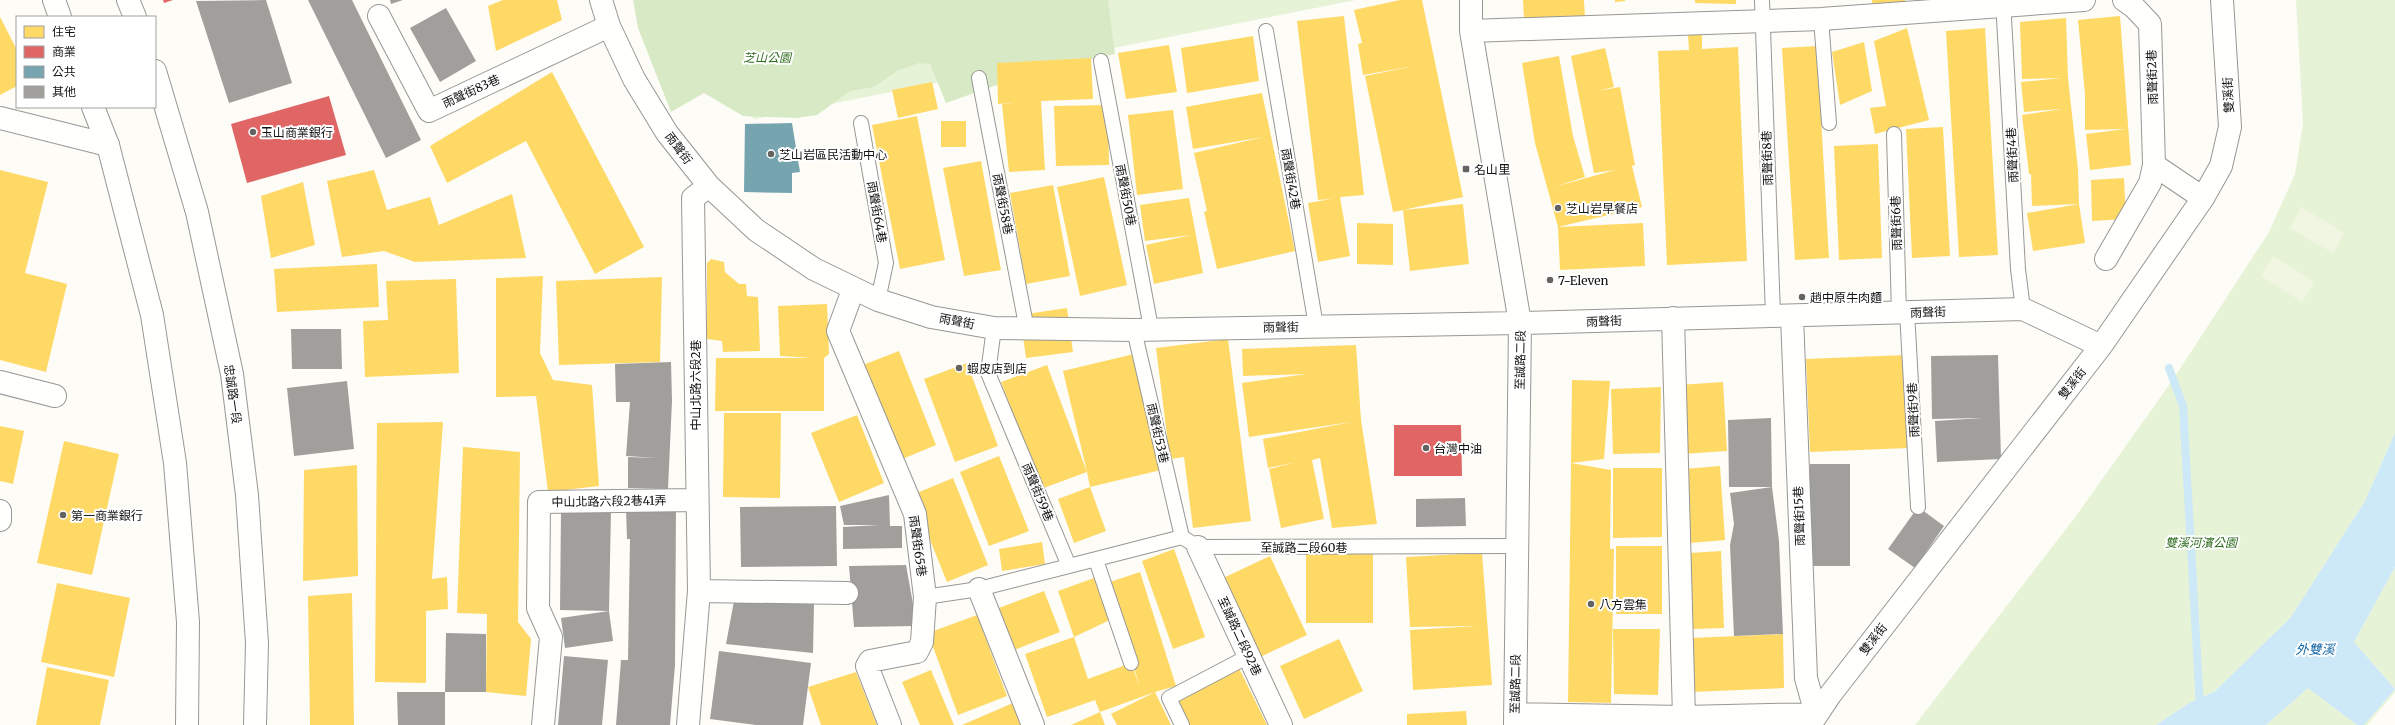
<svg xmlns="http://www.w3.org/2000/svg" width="2395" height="725" font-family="Merriweather,'Noto Sans TC',serif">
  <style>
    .green { fill: #e7f3d7 }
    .forest { fill: #d8eac5 }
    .pitch { fill: #f0f6e1 }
    .water { fill: #cde8f7 }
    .homes { fill: #ffd966 }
    .shops { fill: #e06666 }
    .public { fill: #76a5af }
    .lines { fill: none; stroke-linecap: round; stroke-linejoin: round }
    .stream { stroke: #cde8f7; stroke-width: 8 }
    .building { fill: #a19f9c }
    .service-casing { stroke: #979795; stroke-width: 16 }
    .minor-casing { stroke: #979795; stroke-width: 24 }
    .tertiary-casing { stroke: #979795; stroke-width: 24 }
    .service { stroke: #fffffe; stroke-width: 14 }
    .minor { stroke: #fffffe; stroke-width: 22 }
    .tertiary { stroke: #fffffe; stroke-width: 22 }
    .poi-dot { fill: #646362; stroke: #fff; stroke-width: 1.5 }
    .labels { text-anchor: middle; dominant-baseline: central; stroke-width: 4; stroke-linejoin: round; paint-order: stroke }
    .park-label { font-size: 12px; font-style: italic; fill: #2f6b1f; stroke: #fff }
    .street-label { font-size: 12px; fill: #111; stroke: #fff }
    .poi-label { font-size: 12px; fill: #111; stroke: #fff; text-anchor: start }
    .water-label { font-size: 13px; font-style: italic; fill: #1768a6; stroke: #fff }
  </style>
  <rect width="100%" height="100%" fill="#fdfcf7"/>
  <path class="green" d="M641,0H1356L755,119L705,88Z
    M2296,0H2395V433L2365,501L2291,617L2214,692L2191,702L2156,725H1915L2076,516L2174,378L2269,232L2295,174L2303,123Z
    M2395,567V692L2367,725H2364L2395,689L2354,642Z
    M2308,688L2357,725H2266Z"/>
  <path class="forest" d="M633,0H1108L1115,54L1031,73L946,103L930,64L919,63L897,71L874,87L850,91L817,115L796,118L743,116L704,93L671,112L638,28Z"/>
  <path class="pitch" d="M2301,207L2344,233L2333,253L2290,228Z
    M2273,256L2314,282L2302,302L2261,276Z"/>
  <path class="water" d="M2395,433V567L2354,642L2395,689L2364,725H2357L2308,688L2266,725H2156L2191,702L2214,692L2291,617L2365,501Z"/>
  <path class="homes" d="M503,0H557L562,20L496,51L488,6Z
    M1400,0H1422L1463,197L1403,210L1463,204L1469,264L1410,271L1403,210L1393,212L1365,76L1414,66L1363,75L1358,44L1362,43L1354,10Z
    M1523,0H1584L1585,19L1524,20Z
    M1615,0H1625V1L1615,2Z
    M1695,0H1736V4L1695,3Z
    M1872,0H1905L1906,8L1873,11Z
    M1344,16L1364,195L1340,197L1350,256L1318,262L1308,203L1331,199L1318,200L1297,21Z
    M2120,16L2131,165L2090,170L2086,134L2126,129L2085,130V94L2078,20Z
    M0,17L17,50V86L0,95Z
    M2066,18L2068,78L2078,169L2079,204L2085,243L2033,251L2027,213L2079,204L2032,206L2031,174H2029L2022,115L2062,109L2024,112L2021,82L2062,78L2022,79L2020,22Z
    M1907,28L1929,120L1875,134L1870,108L1886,106L1874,41Z
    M1985,28L1998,255L1959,257L1946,31Z
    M1688,35H1702V49L1738,47L1747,261L1667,265L1658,51L1689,50Z
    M1253,36L1259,81L1187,93L1181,48Z
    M1864,42L1872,91L1840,105L1832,52Z
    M1169,45L1177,92L1126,99L1118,53Z
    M1817,46L1829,258L1795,260L1782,48Z
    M1605,48L1614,87L1597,91L1620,87L1635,165L1632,166L1642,207L1558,227L1643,223L1645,266L1560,270L1558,227L1535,143L1522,63L1559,56L1573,136L1585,177L1554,187L1615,170L1594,173L1571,56Z
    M1091,58L1093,99L1041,101L1045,170L1009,172L1002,104L1013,103L998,104L997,63Z
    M552,72L644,247L595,274L526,141L447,183L430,146Z
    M932,82L938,109L898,118L892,90Z
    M1262,93L1295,251L1217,269L1204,212L1207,211L1194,153L1263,137L1193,149L1186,107Z
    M1108,105L1109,165L1056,166L1054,106Z
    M1173,110L1183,189L1137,195L1128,115Z
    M917,116L945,260L900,269L872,125Z
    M941,121H966V147H941Z
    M1943,127L1950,256L1912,258L1906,129Z
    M1878,144L1882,258L1839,260L1834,146Z
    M981,161L1001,270L964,276L943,168Z
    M0,170L48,182L25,273L67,284L46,372L0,360Z
    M374,170L387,210L430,197L439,225L512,194L526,258L415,262L384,251L342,257L327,181Z
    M1104,177L1127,285L1080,296L1057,187Z
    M2124,178L2126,219L2092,221L2091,180Z
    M303,182L315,245L271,258L261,196Z
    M1053,185L1070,276L1026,284L1010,193Z
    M1189,198L1203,273L1154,284L1146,245L1191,235L1145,241L1140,205Z
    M1357,223L1393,224V265L1357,264Z
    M711,259L724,262L725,272L739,284H746L747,296L758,297L760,351L723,352L722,341L707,339V263Z
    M377,264L379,307L277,312L274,269Z
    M543,276L540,353L553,380L592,385L599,486L548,492L536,396L496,397V278Z
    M662,277L660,362L559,365L556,281Z
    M456,279L459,373L365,377L363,321L388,320L386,281Z
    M827,304L829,354L824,358V411H715L716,358H812L780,356L778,306Z
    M1067,308L1073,352L1026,358L1020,315Z
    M1228,339L1251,521L1193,528L1184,457L1170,459L1156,348Z
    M1356,345L1361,420L1377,524L1332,528L1320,458L1312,460L1324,519L1281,528L1269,469L1293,463L1268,468L1263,439L1351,422L1249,437L1242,383L1307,374L1243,376L1242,349Z
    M899,351L936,445L900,460L863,365Z
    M1134,354L1161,470L1090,487L1087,472L1041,489L1001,382L1047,365L1087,472L1063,371Z
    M1905,355L1909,448L1810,452L1806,359Z
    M967,363L998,446L955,462L924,379Z
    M1572,380L1610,381L1604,459L1571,463L1611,470L1610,549H1614L1611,703L1568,702L1570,548Z
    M1723,382L1727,451L1682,454L1678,385Z
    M1661,387L1660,453L1613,454L1611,389Z
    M724,413H781L780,498L723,497Z
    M857,415L884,483L839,502L811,433Z
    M443,422L432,579L447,577L448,609L426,611V683L375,682L377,423Z
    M0,426L24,431L13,484L0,481Z
    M64,441L119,454L92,575L37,563Z
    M463,447L520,452L518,622L531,639L526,696L486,692L487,614L457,613Z
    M999,456L1029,531L989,546L960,472Z
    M357,465L358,576L303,581L304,470Z
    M1720,466L1725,540L1690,543L1684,469Z
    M1613,468H1662V537L1613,538Z
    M953,478L988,565L947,582L912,495Z
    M1090,487L1106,531L1074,543L1058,499Z
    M1042,542L1045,564L1002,571L999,549Z
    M1616,546H1662V614H1616Z
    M1174,549L1205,637L1173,649L1142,561Z
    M1373,551V623H1306V552Z
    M1721,551L1724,628L1693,629L1690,553Z
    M1482,553L1492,685L1413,690L1410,630L1477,626L1410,627L1406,557Z
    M1270,556L1307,635L1258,658L1221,579Z
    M1140,572L1176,686L1155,692L1171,725H1117L1111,714L1155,692L1100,712L1095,700L1047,717L1025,654L1074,637L1088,679L1131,663L1140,687L1107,583Z
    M1094,578L1110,620L1074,637L1058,591Z
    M57,583L130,598L114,677L41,662Z
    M1044,591L1060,632L1014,650L999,608Z
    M352,593L354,725H310L308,596Z
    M977,615L1007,696L958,715L928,633Z
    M1613,629H1660L1658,695L1614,694Z
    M1783,634L1784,688L1692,692L1690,638Z
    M1339,639L1363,691L1304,719L1280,666Z
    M47,667L109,680L100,725H36Z
    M1239,668L1267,725H1188L1176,700Z
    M931,670L954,725H920L902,682Z
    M856,672L877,725H821L808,687Z
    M1013,703L1022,725H962Z
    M1466,711L1467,725H1407V714Z
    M1100,712L1105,725H1071Z"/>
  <path class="shops" d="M163,0H173L164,3Z
    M329,96L346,155L247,183L231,124Z
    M1394,425H1461L1462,476H1394Z"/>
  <path class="public" d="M792,123L800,172L792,173V193L744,192L745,124Z"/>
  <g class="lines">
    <path class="stream" d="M2169,368L2183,406L2201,725"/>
  </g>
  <path class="building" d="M266,0L292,83L229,103L196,1Z
    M308,0H352L421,140L386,158Z
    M390,0H403L391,4Z
    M446,8L476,61L440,82L410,28Z
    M291,329H341L342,369H292Z
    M1998,355L2001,459L1937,462L1935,421L1982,418L1932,419L1931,356Z
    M671,362L672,401L668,489L628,488V457L657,458L626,456L630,402H616L615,364Z
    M347,381L354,449L294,456L287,388Z
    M1771,418L1772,487H1729L1728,420Z
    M1810,464H1850V566H1810Z
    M1772,487L1779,541L1783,634L1734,636L1730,545L1734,524L1730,493Z
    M889,495L890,526H902V548L843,549V527L879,525H844L840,506Z
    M1465,498L1466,526L1416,527V499Z
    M836,506L837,566L741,567L740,507Z
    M1918,507L1944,526L1915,568L1888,549Z
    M676,508L675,665L670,725H616L621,660H628L630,539H627L626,509Z
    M611,510L609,611L560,610L561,511Z
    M906,565L917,626L854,627L849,566Z
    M734,601L814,604L813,653L726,644Z
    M609,611L613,641L565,648L561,618Z
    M446,633L486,634V692H445Z
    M719,651L811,663L803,725H756L710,719Z
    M564,656L608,660L602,725H558Z
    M397,692H445V725H398Z"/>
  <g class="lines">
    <g class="service-casing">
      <path id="service" d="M1762,0L1773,316
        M2003,0L2018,269L2023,309
        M1821,19L1829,123
        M1266,31L1316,326
        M1101,61L1151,328
        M979,78L1027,330
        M861,123L886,263L878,300
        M1894,134L1899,313
        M1907,312L1918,507
        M1134,330L1182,537
        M1096,560L1131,663
        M1069,566L1182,537L1198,547L1517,546
        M925,597L979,589L1069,566L988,373L994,328
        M1182,725L1169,698L1249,656"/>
    </g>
    <g class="minor-casing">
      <path id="minor" d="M601,0L609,26L634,79L667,133L709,186L756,230L814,269L878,300L931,317L994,328L1134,330L1520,323L2023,309L2101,346
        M1471,0V31L1520,323L1515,725
        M2124,0L2134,7L2150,24L2154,165L2203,198
        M379,16L429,111L609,26
        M1471,31L1821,19L2084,0
        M0,118L108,145
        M2106,259L2150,183L2154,165
        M853,290L838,331L915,514L925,597L922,642L917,652L870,661L867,666L890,725
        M1673,318L1684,717
        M0,382L55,396
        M0,511V520
        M1198,547L1281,725
        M979,589L1033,725
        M699,591L847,593
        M1515,714L1684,717L1816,714L1806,678L1792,316
        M543,725L551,637L538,608L539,502L696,500
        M688,725L699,591L693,198L709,186
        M1810,725L1830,695L2101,346L2203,198L2221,166L2230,127L2222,0"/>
    </g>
    <g class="tertiary-casing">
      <path id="tertiary" d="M54,0L60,17
        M128,0L135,17
        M155,71L197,212L232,374L247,495L257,643L255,725
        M93,107L108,145L152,315L175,463L188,622L187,725"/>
    </g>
    <use href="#service" class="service"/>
    <use href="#minor" class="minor"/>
    <use href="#tertiary" class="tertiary"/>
  </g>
  <g class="poi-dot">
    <circle cx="253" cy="132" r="4"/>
    <circle cx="771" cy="154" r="4"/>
    <rect x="1462" y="165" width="8" height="8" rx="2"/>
    <circle cx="1558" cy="208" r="4"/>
    <circle cx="1550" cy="280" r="4"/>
    <circle cx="1802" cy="297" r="4"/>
    <circle cx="959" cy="368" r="4"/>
    <circle cx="1426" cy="448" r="4"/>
    <circle cx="63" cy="515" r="4"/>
    <circle cx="1591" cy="604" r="4"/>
  </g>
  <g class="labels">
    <g class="park-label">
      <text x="767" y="57">芝山公園</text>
      <text x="2201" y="542">雙溪河濱公園</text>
    </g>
    <g class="street-label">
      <text transform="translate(2152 77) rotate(-92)">雨聲街2巷</text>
      <text transform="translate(471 91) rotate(-25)">雨聲街83巷</text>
      <text transform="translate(2228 95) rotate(-93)">雙溪街</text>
      <text transform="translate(679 148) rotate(53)">雨聲街</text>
      <text transform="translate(2012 155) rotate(-93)">雨聲街4巷</text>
      <text transform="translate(1767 158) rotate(-92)">雨聲街8巷</text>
      <text transform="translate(1291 179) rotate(80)">雨聲街42巷</text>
      <text transform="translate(1126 195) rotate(79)">雨聲街50巷</text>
      <text transform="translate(1003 204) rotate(79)">雨聲街58巷</text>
      <text transform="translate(877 212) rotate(80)">雨聲街64巷</text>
      <text transform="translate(1896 223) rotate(-92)">雨聲街6巷</text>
      <text transform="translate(1928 312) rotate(-2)">雨聲街</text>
      <text transform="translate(957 321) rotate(11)">雨聲街</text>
      <text transform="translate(1604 321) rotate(-2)">雨聲街</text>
      <text transform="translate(1281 327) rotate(-1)">雨聲街</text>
      <text transform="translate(1520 360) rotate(-89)">至誠路二段</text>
      <text transform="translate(2072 383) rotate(-52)">雙溪街</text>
      <text transform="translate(695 385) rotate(-90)">中山北路六段2巷</text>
      <text transform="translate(233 394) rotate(82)">忠誠路一段</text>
      <text transform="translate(1913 410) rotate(-93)">雨聲街9巷</text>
      <text transform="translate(1158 433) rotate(77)">雨聲街53巷</text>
      <text transform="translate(1038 492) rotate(67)">雨聲街59巷</text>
      <text transform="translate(609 501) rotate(-1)">中山北路六段2巷41弄</text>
      <text transform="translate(1799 516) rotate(-92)">雨聲街15巷</text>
      <text transform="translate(918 546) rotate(82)">雨聲街65巷</text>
      <text x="1304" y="547">至誠路二段60巷</text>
      <text transform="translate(1240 636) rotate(65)">至誠路二段92巷</text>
      <text transform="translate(1873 639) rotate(-52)">雙溪街</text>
      <text transform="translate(1515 684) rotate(-89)">至誠路二段</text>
    </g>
    <g class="poi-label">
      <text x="261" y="132">玉山商業銀行</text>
      <text x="779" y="154">芝山岩區民活動中心</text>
      <text x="1474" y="169">名山里</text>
      <text x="1566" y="208">芝山岩早餐店</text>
      <text x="1558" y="280">7-Eleven</text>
      <text x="1810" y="297">趙中原牛肉麵</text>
      <text x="967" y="368">蝦皮店到店</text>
      <text x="1434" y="448">台灣中油</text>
      <text x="71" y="515">第一商業銀行</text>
      <text x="1599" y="604">八方雲集</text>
    </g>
    <g class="water-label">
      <text x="2315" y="649">外雙溪</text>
    </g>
  </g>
  <rect x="16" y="16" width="140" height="92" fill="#ffffff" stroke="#a0a0a0"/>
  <rect x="24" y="26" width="20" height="12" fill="#ffd966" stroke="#a0a0a0"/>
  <text x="52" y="36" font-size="12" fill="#111111">住宅</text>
  <rect x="24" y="46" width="20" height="12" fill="#e06666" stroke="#a0a0a0"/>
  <text x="52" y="56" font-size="12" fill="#111111">商業</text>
  <rect x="24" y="66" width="20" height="12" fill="#76a5af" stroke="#a0a0a0"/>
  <text x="52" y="76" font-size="12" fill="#111111">公共</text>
  <rect x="24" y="86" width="20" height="12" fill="#a19f9c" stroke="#a0a0a0"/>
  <text x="52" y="96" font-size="12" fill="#111111">其他</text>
</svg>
